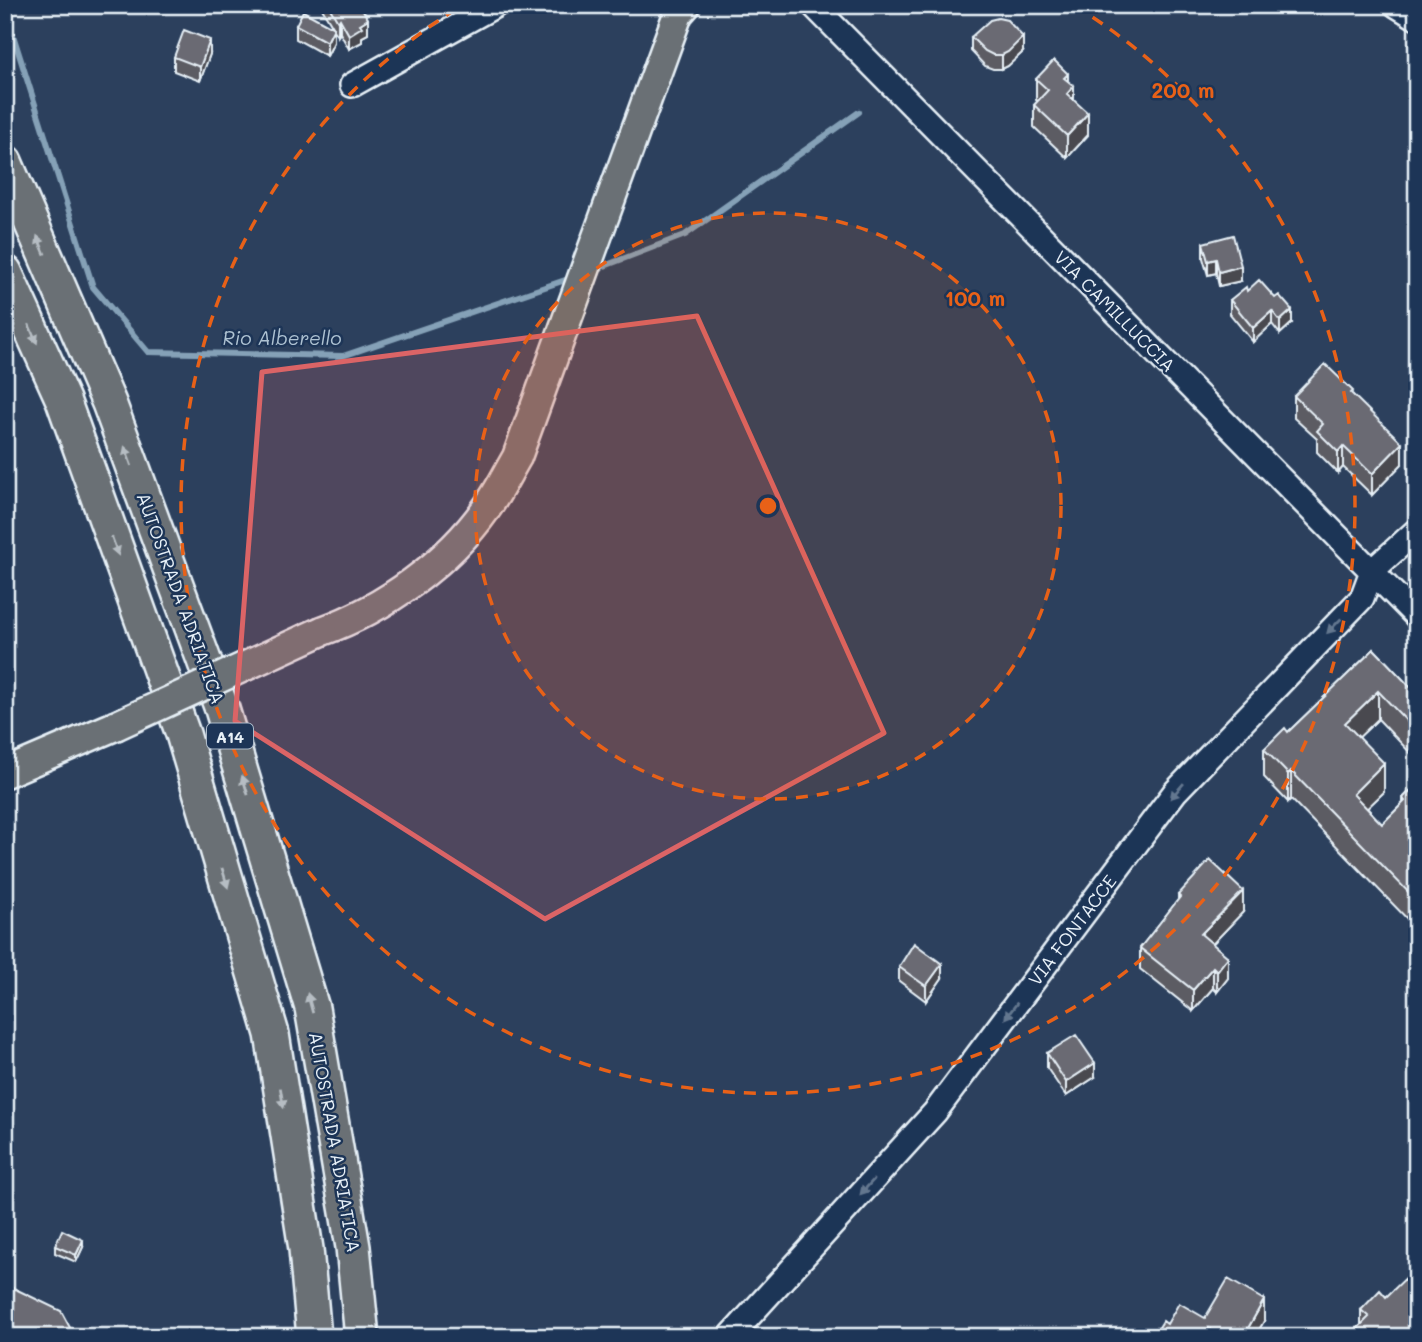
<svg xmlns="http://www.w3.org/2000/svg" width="1422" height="1342" font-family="Mali,sans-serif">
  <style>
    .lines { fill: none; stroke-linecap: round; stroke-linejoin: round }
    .stream { stroke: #85a1b7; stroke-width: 6 }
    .minor-casing { stroke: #e8f1f8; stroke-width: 28 }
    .major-casing { stroke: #e8f1f8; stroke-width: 33 }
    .highway-casing { stroke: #e8f1f8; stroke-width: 38 }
    .minor { stroke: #1d3557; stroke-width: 23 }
    .major { stroke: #6a7074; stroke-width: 28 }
    .highway { stroke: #6a7074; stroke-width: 33 }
    .major-bridge-casing { stroke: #e8f1f8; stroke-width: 33; stroke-linecap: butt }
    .major-bridge { stroke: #6a7074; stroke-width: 28 }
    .wall { fill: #5b5b63; stroke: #e8f1f8; stroke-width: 2 }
    .shaded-wall { fill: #4a4a50; stroke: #e8f1f8; stroke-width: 2 }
    .building { fill: #6a6a73; stroke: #e8f1f8; stroke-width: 2 }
    .oneway { fill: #b6bdc3 }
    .oneway2 { fill: #64778f }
    .marked { fill: #db6466; fill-opacity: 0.2; stroke: #db6466; stroke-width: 5; stroke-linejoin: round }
    .ring { fill: none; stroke: #e86118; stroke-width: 3.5; stroke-dasharray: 12 9 }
    .labels { text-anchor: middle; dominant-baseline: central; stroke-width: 5; stroke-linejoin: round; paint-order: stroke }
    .shield { fill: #1d3557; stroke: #abb9c8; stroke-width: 2 }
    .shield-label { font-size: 16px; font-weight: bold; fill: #e8f1f8 }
    .street-label { font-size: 18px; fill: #e8f1f8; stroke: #1d3557 }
    .water-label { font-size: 19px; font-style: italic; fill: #aec2d2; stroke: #1d3557 }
    .centre { fill: #e86118; stroke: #1d3557; stroke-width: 3.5 }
    .ring-label { font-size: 21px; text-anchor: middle; font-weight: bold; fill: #e86118; stroke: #1d3557; stroke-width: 5; stroke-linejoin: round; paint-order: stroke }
  </style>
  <rect width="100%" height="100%" fill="#2c405d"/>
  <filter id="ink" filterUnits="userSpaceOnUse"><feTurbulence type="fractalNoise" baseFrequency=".0143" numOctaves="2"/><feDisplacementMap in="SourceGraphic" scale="14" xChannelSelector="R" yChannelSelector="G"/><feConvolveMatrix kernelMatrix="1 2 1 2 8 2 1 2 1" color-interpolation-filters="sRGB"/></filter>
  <g filter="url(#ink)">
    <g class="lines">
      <path class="stream" d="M5,10L93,287L148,352L343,356L574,277
        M594,270L685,235L859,112"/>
      <g class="minor-casing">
        <path id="minor" d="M813,5L1417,617
          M1396,5L1417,18
          M352,85L496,5
          M730,1337L935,1112L1175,792L1362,598L1372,571L1417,530"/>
      </g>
      <g class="major-casing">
        <path id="major" d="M322,631C384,609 448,563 486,509C498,493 507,474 517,457L678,14L686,5
          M5,773L115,726"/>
      </g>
      <g class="highway-casing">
        <path id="highway" d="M5,162L109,403L222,709L312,1008L353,1247L362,1337
          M5,272L63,400L183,734L272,1034L306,1249L314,1337"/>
      </g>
      <use href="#minor" class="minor"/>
      <use href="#major" class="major"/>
      <use href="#highway" class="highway"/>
      <g class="major-bridge-casing">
        <path id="major-bridge" d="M115,726L322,631"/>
      </g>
      <use href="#major-bridge" class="major-bridge"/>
    </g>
    <path class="wall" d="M321,5H360L368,34L362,37V42L349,49L340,33L338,36L334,30V42L327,56L296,39V25L333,27L321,7Z
      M971,37L1023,52L1008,66L1002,69H993L985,66L971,51Z
      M210,54L200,81L174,71V57Z
      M1036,79L1068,81L1074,100L1088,135L1067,158L1034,127V105L1038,101L1036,100Z
      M1203,243L1241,281L1219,286L1216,273L1208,275L1203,258Z
      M1247,291L1292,323L1280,334L1272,324L1253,342L1230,314V300Z
      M1353,395L1402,464L1372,495L1343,467L1338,473L1317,452V439L1294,418V396Z
      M1374,649L1414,691L1417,689V760L1378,719L1359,737L1384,792L1367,808L1382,824L1403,803V798L1417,784V929L1291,799L1288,802L1264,777V749L1288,732Z
      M1178,895L1243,912L1212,944L1228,978L1217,992L1213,988L1193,1011L1140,969V948L1178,900Z
      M899,967L942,978L926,1001L899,981Z
      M1047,1053L1095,1077L1066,1096L1047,1068Z
      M55,1246L83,1247L76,1262L55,1253Z
      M5,1284L75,1337H5Z
      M1361,1310L1417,1337H1358V1328L1361,1325Z
      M1205,1318L1264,1321L1255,1337H1153L1167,1324Z"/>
    <path class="shaded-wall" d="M340,19V33L338,36V22Z
      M368,19V34L362,37V42L349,49V35L360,24Z
      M334,28V42L327,56V42Z
      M1023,37V52L1008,66L1002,69V55Z
      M210,40V54L200,81V67Z
      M1068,74V93L1074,86V108L1067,115L1064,78Z
      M1088,113V135L1067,158V136Z
      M1216,259V273L1208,275V261Z
      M1241,266V281L1219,286V272Z
      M1292,310V323L1280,334V321Z
      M1272,311V324L1253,342V328Z
      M1402,443V464L1372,495V474Z
      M1343,446V467L1338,473V452Z
      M1378,691V719L1345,751V723Z
      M1384,763V792L1353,822V794Z
      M1291,771V799L1288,802V774Z
      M1243,891V912L1201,956V934Z
      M1228,957V978L1217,992V971Z
      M942,964V978L926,1001V986Z
      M1213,967V988L1193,1011V990Z
      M1095,1063V1077L1066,1096V1082Z
      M83,1240V1247L76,1262V1255Z
      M1264,1300V1321L1255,1337H1243Z
      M1417,1322V1337H1402Z
      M1209,1328V1337H1203Z"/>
    <path class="building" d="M328,5H360L368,19L360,24L362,27L349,35L340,19L338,22Z
      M303,11L334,28L327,42L296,25Z
      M998,18L1007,20L1023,37L1008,52L1002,55H993L985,51L971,37L990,20Z
      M184,30L210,40L200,67L174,57Z
      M1054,60L1068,74L1064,78L1074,86L1067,94L1088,113L1067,136L1034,105L1048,90L1036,79Z
      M1233,235L1241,266L1219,272L1216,259L1208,261L1203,243Z
      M1259,280L1275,298L1279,295L1292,310L1280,321L1272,311L1253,328L1230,300L1246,287L1247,291Z
      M1325,364L1353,391L1351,393L1402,443L1372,474L1343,446L1338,452L1317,431L1323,424L1294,396Z
      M1374,649L1414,691L1417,689V732L1378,691L1345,723L1384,763L1353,794L1382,824L1405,801L1403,798L1417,784V901L1291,771L1288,774L1264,749L1285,728L1288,732Z
      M1210,860L1243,891L1201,934L1228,957L1217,971L1213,967L1193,990L1140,948L1180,897L1178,895Z
      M914,943L942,964L926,986L899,967Z
      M1076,1035L1095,1063L1066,1082L1047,1053Z
      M62,1230L83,1240L76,1255L55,1246Z
      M1417,1267V1322L1402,1337H1367L1358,1328L1369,1317L1361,1310L1380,1290L1386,1297Z
      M1228,1279L1264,1300L1243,1337H1224L1209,1328L1203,1337H1153L1163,1321L1167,1324L1179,1303L1205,1318Z
      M5,1284L61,1311L75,1337H5V1334L10,1324L5,1322Z
      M90,1331L104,1337H88Z"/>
    <defs><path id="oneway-solid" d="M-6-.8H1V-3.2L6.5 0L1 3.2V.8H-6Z" transform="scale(1.75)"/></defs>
    <g class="oneway">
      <use href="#oneway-solid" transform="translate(41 245) rotate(-113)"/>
      <use href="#oneway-solid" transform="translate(33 334) rotate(66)"/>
      <use href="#oneway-solid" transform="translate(128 456) rotate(-110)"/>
      <use href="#oneway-solid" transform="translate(115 546) rotate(70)"/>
      <use href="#oneway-solid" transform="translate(245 785) rotate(-107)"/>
      <use href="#oneway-solid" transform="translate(225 878) rotate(73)"/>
      <use href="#oneway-solid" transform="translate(310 1003) rotate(-105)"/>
      <use href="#oneway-solid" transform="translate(282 1098) rotate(81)"/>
    </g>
    <g class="oneway2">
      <use href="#oneway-solid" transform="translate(1334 626) rotate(134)"/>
      <use href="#oneway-solid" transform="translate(1177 791) rotate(131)"/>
      <use href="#oneway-solid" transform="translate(1011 1011) rotate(127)"/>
      <use href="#oneway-solid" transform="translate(867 1187) rotate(132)"/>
    </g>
  </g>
  <path class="marked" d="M697,316L884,733L545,919L235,721L262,372Z"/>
  <circle cx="768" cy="506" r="293" fill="#e86118" fill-opacity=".12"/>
  <g class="ring">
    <circle cx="768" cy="506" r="293"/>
    <path d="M1075 6A587 587 0 1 1 461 6"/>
  </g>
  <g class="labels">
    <rect class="shield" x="207" y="723.5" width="46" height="25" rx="5"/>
    <g class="shield-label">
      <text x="230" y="736">A14</text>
    </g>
    <g class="street-label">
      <text transform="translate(1115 311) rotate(45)">VIA CAMILLUCCIA</text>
      <text transform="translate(181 598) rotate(70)">AUTOSTRADA ADRIATICA</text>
      <text transform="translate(1072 930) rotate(-53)">VIA FONTACCE</text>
      <text transform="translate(335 1142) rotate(80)">AUTOSTRADA ADRIATICA</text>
    </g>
    <g class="water-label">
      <text x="282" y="337">Rio Alberello</text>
    </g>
  </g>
  <circle cx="768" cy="506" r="10" class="centre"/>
  <g class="ring-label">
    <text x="1183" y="98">200 m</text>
    <text x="975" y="306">100 m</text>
  </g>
  <rect width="1422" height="1342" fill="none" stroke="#1d3557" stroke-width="28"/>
  <rect x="14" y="14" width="1394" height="1314" fill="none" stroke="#e8f1f8" stroke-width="2.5" filter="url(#ink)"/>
</svg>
